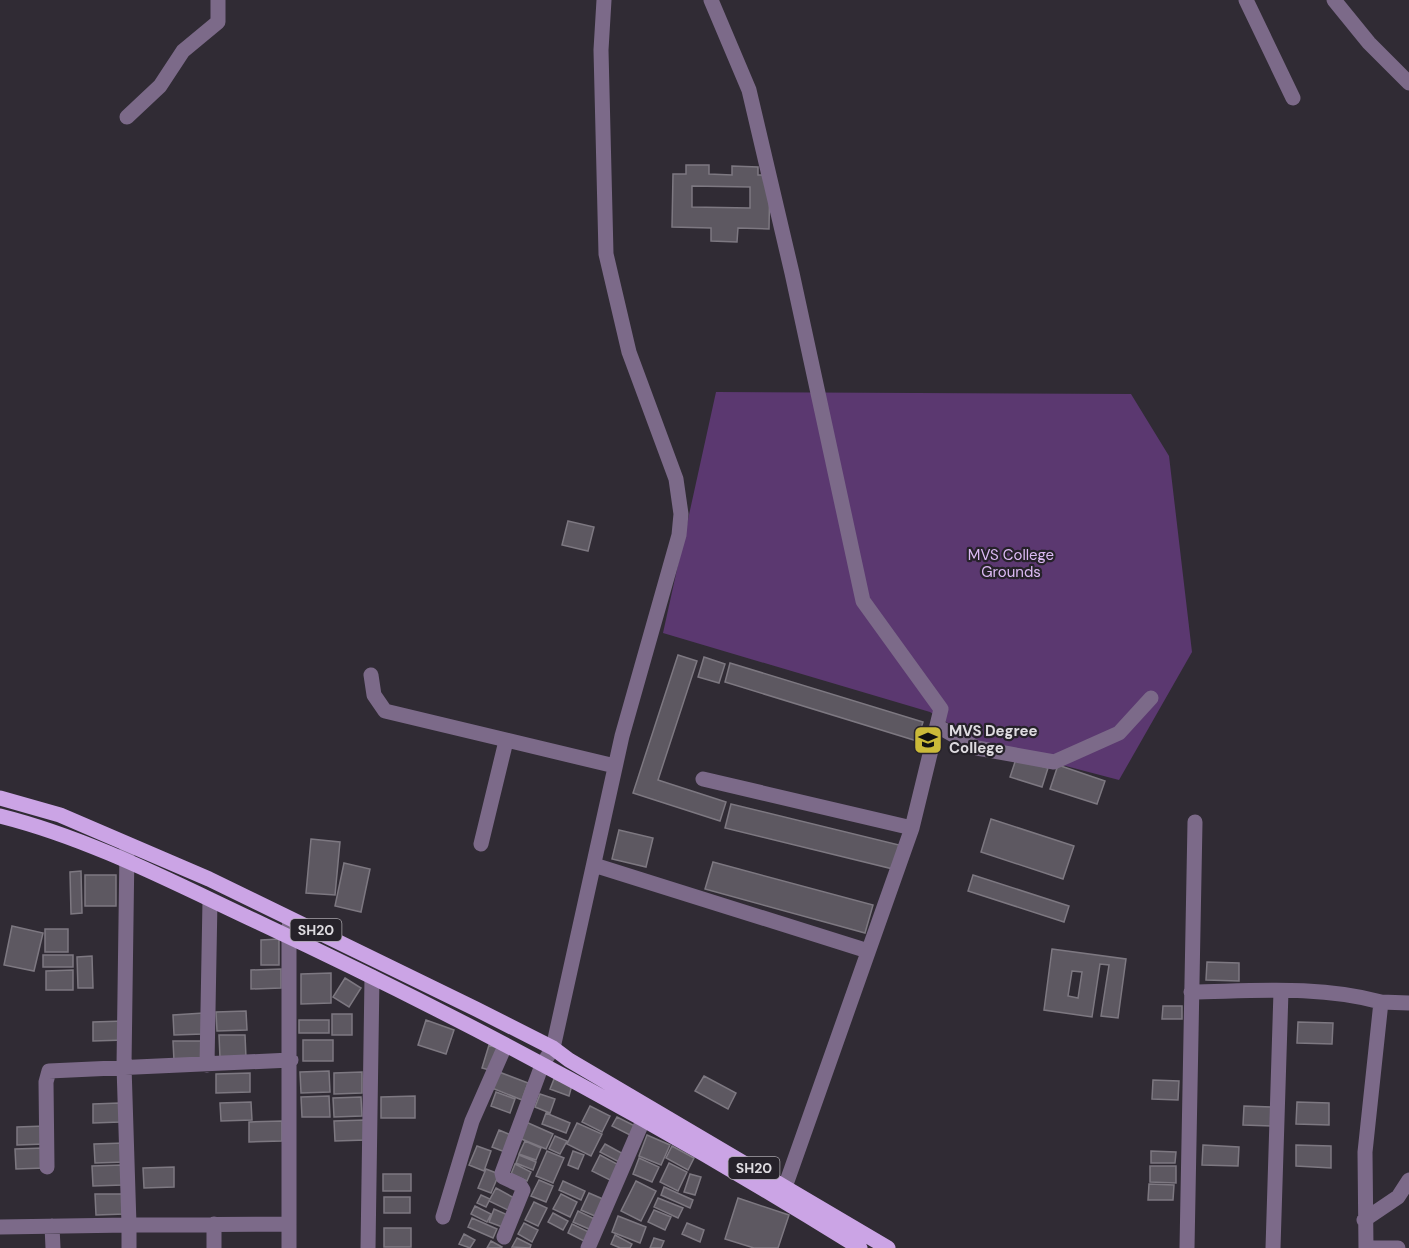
<svg xmlns="http://www.w3.org/2000/svg" width="1409" height="1248" font-family="'DM Sans',sans-serif">
  <style>
    .green { fill: #5b3870 }
    .building { fill: #5d5861; stroke: #7d7881; stroke-width: 1.5; fill-rule: evenodd }
    .lines { fill: none; stroke-linecap: round; stroke-linejoin: round }
    .minor { stroke: #7c6a89; stroke-width: 15 }
    .major { stroke: #cba4e5; stroke-width: 15 }
    .labels { text-anchor: middle; dominant-baseline: central; stroke-width: 4.5; stroke-linejoin: round; paint-order: stroke }
    .shield { fill: #26222a; stroke: #a7a4a9; stroke-width: 1.5 }
    .shield-label { font-size: 14px; font-weight: bold; fill: #dedbe0 }
    .park-label { font-size: 15px; fill: #dcbaf4; stroke: #26222a }
    .poi-label { font-size: 15px; font-weight: bold; fill: #dedbe0; stroke: #26222a; text-anchor: start }
  </style>
  <rect width="100%" height="100%" fill="#302b34"/>
  <path class="green" d="M716,392L1131,394L1169,456L1192,652L1119,780L982,744L930,712L663,633Z"/>
  <path class="building" d="M686,165H709V174L732,175V166L758,167V175H770L769,229L738,228L737,242L711,241V228L672,227L673,174H686ZM692,186L750,187V208L692,207Z
    M568,521L594,527L588,551L562,545Z
    M678,655L697,661L658,780L726,802L720,821L633,793Z
    M704,657L725,664L719,683L698,677Z
    M730,663L923,722L917,741L725,682Z
    M1016,759L1048,768L1042,787L1010,777Z
    M1058,765L1105,781L1097,804L1050,789Z
    M731,804L899,845L893,869L725,828Z
    M991,819L1074,846L1063,879L981,852Z
    M619,830L653,838L646,867L612,859Z
    M311,839L340,842L335,895L306,893Z
    M713,862L873,905L865,933L705,889Z
    M344,863L370,869L361,912L335,906Z
    M81,871L82,913L71,914L70,872Z
    M85,875H116V906H85Z
    M973,875L1069,906L1064,922L968,891Z
    M12,926L43,933L34,971L4,965Z
    M45,929H68V952H45Z
    M279,939V965H261V940Z
    M1052,949L1126,959L1118,1018L1101,1016L1109,965L1100,964L1092,1017L1044,1010ZM1072,971L1082,972L1078,998L1068,996Z
    M43,955H73V967H43Z
    M92,956L93,988H78L77,957Z
    M1207,962L1239,963V981L1206,980Z
    M281,969V988L251,989V970Z
    M73,970V990H46V971Z
    M331,973V1003L301,1004V974Z
    M345,978L361,988L349,1007L333,997Z
    M1163,1006H1182V1019H1162Z
    M246,1011L247,1030L217,1031L216,1012Z
    M203,1013V1034L174,1035L173,1015Z
    M332,1014H352V1035H332Z
    M299,1020H329V1033H299Z
    M426,1020L454,1030L446,1054L418,1045Z
    M124,1021L125,1040L93,1041V1022Z
    M1298,1022L1333,1023L1332,1044L1297,1043Z
    M219,1035H245L246,1058H220Z
    M303,1040H333V1061H303Z
    M173,1041H204L205,1060L174,1061Z
    M489,1045L500,1049L493,1071L482,1068Z
    M329,1071L330,1092L301,1093L300,1072Z
    M362,1072V1093L334,1094V1073Z
    M499,1072L528,1083L522,1100L492,1088Z
    M250,1073V1092L216,1093V1074Z
    M704,1076L736,1093L728,1109L695,1091Z
    M554,1079L572,1085L569,1096L550,1089Z
    M1153,1080L1179,1081L1178,1100L1152,1099Z
    M496,1092L515,1099L510,1113L491,1106Z
    M540,1094L555,1099L550,1113L535,1107Z
    M329,1096L330,1117H302L301,1097Z
    M415,1096V1118H381V1097Z
    M361,1097L362,1116L334,1117L333,1098Z
    M251,1102L252,1120L221,1121L220,1103Z
    M1297,1102L1329,1103V1125L1296,1124Z
    M119,1103L120,1122L93,1123V1104Z
    M590,1106L610,1116L602,1132L582,1122Z
    M1244,1106L1274,1107V1126L1243,1125Z
    M546,1113L570,1123L566,1133L542,1124Z
    M617,1117L637,1127L632,1136L612,1126Z
    M365,1120L366,1140L335,1141L334,1121Z
    M282,1121V1141L249,1142V1122Z
    M526,1122L553,1134L546,1149L519,1138Z
    M577,1123L602,1134L591,1156L567,1144Z
    M45,1126V1144L17,1145V1127Z
    M499,1130L511,1135L505,1152L492,1147Z
    M647,1135L670,1145L661,1165L639,1156Z
    M555,1136L567,1141L560,1154L549,1149Z
    M525,1141L541,1148L536,1160L519,1154Z
    M124,1143V1162L95,1163L94,1144Z
    M605,1144L627,1156L623,1164L600,1152Z
    M1203,1145L1239,1147L1238,1166L1202,1165Z
    M1296,1145L1331,1146V1168L1296,1166Z
    M477,1146L491,1151L484,1171L469,1165Z
    M672,1146L694,1158L688,1170L666,1158Z
    M44,1148L45,1168L16,1169L15,1149Z
    M547,1151L564,1158L553,1183L536,1176Z
    M573,1151L584,1155L578,1169L568,1165Z
    M1151,1151L1176,1152L1175,1163H1151Z
    M519,1155L536,1162L533,1170L516,1163Z
    M600,1155L619,1165L612,1181L592,1171Z
    M639,1158L659,1167L652,1182L633,1174Z
    M669,1163L687,1172L678,1191L660,1182Z
    M515,1164L531,1172L527,1181L511,1174Z
    M123,1165V1185L93,1186L92,1166Z
    M1150,1166H1176V1183L1150,1182Z
    M174,1167V1187L144,1188L143,1168Z
    M486,1169L499,1174L491,1193L478,1188Z
    M383,1174H411V1191H383Z
    M690,1174L701,1177L695,1195L684,1192Z
    M539,1180L553,1186L546,1202L531,1196Z
    M563,1181L585,1191L581,1200L559,1190Z
    M636,1181L656,1191L641,1221L621,1211Z
    M1149,1184L1174,1185L1173,1200H1148Z
    M664,1187L693,1200L690,1208L661,1195Z
    M496,1188L516,1199L510,1211L489,1201Z
    M589,1193L612,1203L604,1220L581,1210Z
    M95,1194H124L125,1214L96,1215Z
    M561,1194L577,1202L570,1217L553,1209Z
    M481,1195L490,1199L486,1207L477,1203Z
    M384,1197H410V1213H384Z
    M658,1198L683,1208L678,1218L654,1207Z
    M738,1198L789,1215L778,1248H754L725,1239Z
    M534,1202L547,1208L538,1226L525,1220Z
    M475,1206L491,1214L487,1222L471,1214Z
    M494,1209L510,1216L505,1228L489,1222Z
    M654,1210L671,1217L665,1230L648,1222Z
    M578,1211L603,1223L598,1233L573,1222Z
    M553,1213L568,1221L563,1230L548,1222Z
    M618,1216L646,1227L640,1243L612,1232Z
    M472,1218L497,1229L493,1238L468,1227Z
    M524,1223L538,1230L532,1242L518,1234Z
    M687,1223L704,1230L700,1242L682,1234Z
    M572,1224L597,1236L592,1245L568,1233Z
    M384,1228H411V1247H384Z
    M464,1234L475,1240L470,1248L459,1244Z
    M615,1235L632,1244L630,1248H620L611,1244Z
    M517,1238L531,1245L530,1248L512,1247Z
    M654,1238L664,1241L661,1248H650Z
    M491,1241L502,1247L501,1248H487Z"/>
  <g class="lines">
    <path class="minor" d="M711,0L749,90L792,273L863,601L941,709L912,828L785,1187
      M1246,0L1293,98
      M1334,0L1369,43L1409,83
      M127,117L160,86L183,51L218,22V0
      M371,675L374,695L385,711L615,766
      M937,726L977,748L1054,762L1119,733L1151,698
      M703,779L912,828
      M481,844L506,741
      M127,848L124,1066L129,1225L289,1224
      M594,865L868,951
      M1191,992C1254,991 1319,985 1381,1002
      M207,1065L210,900
      M47,1167L46,1082L49,1071L291,1060
      M443,1217L472,1121L505,1046
      M1364,1220L1398,1197L1409,1180
      M214,1224V1248
      M52,1226L53,1248
      M0,1227L129,1225V1248
      M504,1237L523,1190L520,1185L503,1177L502,1173L542,1065L553,1048L622,736L679,535L681,514L676,479L629,352L606,254L601,50L604,0
      M289,1248V926
      M368,1248L372,977
      M588,1248L648,1109
      M1187,1248L1195,822
      M1273,1248L1281,991
      M1366,1248L1365,1152L1381,1002L1409,1003
      M1374,1248H1398"/>
    <path class="major" d="M0,798L60,815L209,879L476,1009L553,1048L569,1060L888,1248
      M0,816C92,839 178,885 264,925C469,1021 668,1128 860,1248"/>
  </g>
  <defs>
    <g id="university-square" transform="scale(1.5)"><rect x="-9" y="-9" width="18" height="18" rx="4" fill="#cbba39" stroke="#26222a"/><path d="M0-5L7-2L0 1L-7-2ZM-4 1L0 2.5L4 1V4Q0 6-4 4Z" fill="#111"/></g>
  </defs>
  <g fill-rule="evenodd">
    <use href="#university-square" x="928" y="740"/>
  </g>
  <g class="labels">
    <g class="shield">
      <rect x="290.5" y="919" width="51" height="22" rx="4.5"/>
      <rect x="728.5" y="1157" width="51" height="22" rx="4.5"/>
    </g>
    <g class="shield-label">
      <text x="316" y="930">SH20</text>
      <text x="754" y="1168">SH20</text>
    </g>
    <g class="park-label">
      <text x="1011" y="555">MVS College<tspan x="1011" dy="17">Grounds</tspan></text>
    </g>
    <g class="poi-label">
      <text x="949" y="731">MVS Degree<tspan x="949" dy="17">College</tspan></text>
    </g>
  </g>
</svg>
